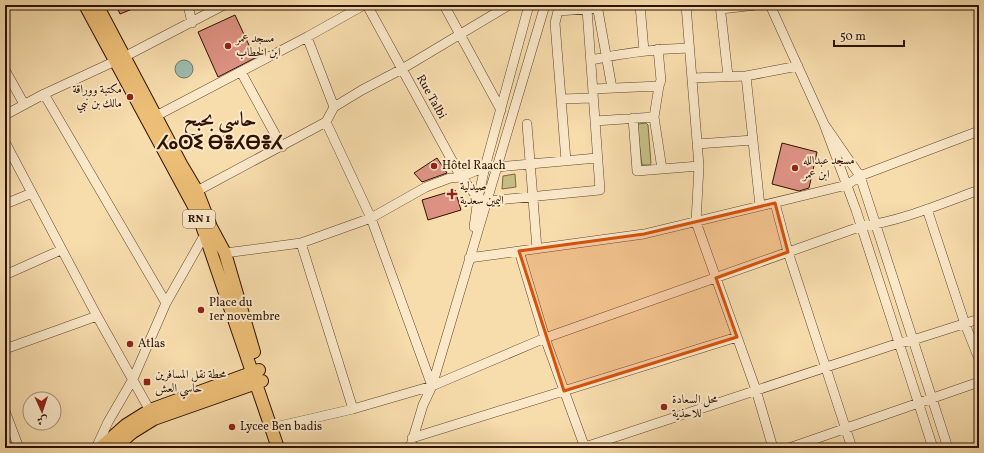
<svg xmlns="http://www.w3.org/2000/svg" width="984" height="453" font-family="Vollkorn,Amiri,'Noto Sans Tifinagh',serif">
  <style>
    .green { fill: #c4be84; stroke: #786842 }
    .water { fill: #9dbbae; stroke: #707768 }
    .building { fill: #dc9182; stroke: #2d1200 }
    .lines { fill: none; stroke-linecap: round; stroke-linejoin: round }
    .minor-casing { stroke: #60442b; stroke-width: 10 }
    .major-casing { stroke: #2d1200; stroke-width: 14 }
    .minor { stroke: #fae8c9; stroke-width: 9 }
    .major { stroke: #ecbe76; stroke-width: 12 }
    .marked { fill: #d5520b; fill-opacity: 0.2; stroke: #d5520b; stroke-width: 3; stroke-linejoin: round }
    .poi-dot { fill: #8f2418; stroke: #fae8c9; stroke-width: 1.5 }
    .labels { text-anchor: middle; dominant-baseline: central; stroke-width: 4; stroke-linejoin: round; paint-order: stroke }
    .shield { fill: #fae8c9; stroke: #6a523c; stroke-width: 1 }
    .shield-label { font-size: 11px; font-weight: bold; fill: #2d1200 }
    .poi-label { font-size: 12px; fill: #2d1200; stroke: #fae8c9; text-anchor: start }
    .street-label { font-size: 12px; fill: #2d1200; stroke: #fae8c9 }
    .town-label { font-size: 20px; font-weight: bold; fill: #2d1200; stroke: #fae8c9 }
  </style>
  <rect width="100%" height="100%" fill="#f7dcac"/>
  <filter id="stains"><feTurbulence type="fractalNoise" baseFrequency=".005" numOctaves="4"/><feColorMatrix values="0 0 0 0 .2 0 0 0 0 .09 0 0 0 0 .02 0 0 0 .5 -.17"/></filter>
  <radialGradient id="worn" r=".72"><stop offset=".6" stop-color="#630" stop-opacity="0"/><stop offset="1" stop-color="#630" stop-opacity=".3"/></radialGradient>
  <path class="green" d="M646,123L648,125L651,163L650,165H642L637,127L638,124Z
    M515,174L516,187L502,189L503,176Z"/>
  <path class="water" d="M175 69a9 9 0 1 1 18 0a9 9 0 1 1-18 0Z"/>
  <path class="building" d="M116,5H142L120,14Z
    M235,15L255,58L218,77L198,32Z
    M782,143L817,152L809,188L799,191L772,184Z
    M437,158L447,173L422,182L414,173Z
    M455,190L461,210L428,220L422,200Z"/>
  <g class="lines">
    <g class="minor-casing">
      <path id="minor" d="M188,5L192,23
        M367,5L461,177L478,198L487,201L600,190L587,9
        M444,5L501,110
        M597,5L612,88
        M640,5L644,51
        M686,5L699,166L696,222L756,390L773,448
        M720,5L728,76
        M770,5L824,124
        M721,9L756,5
        M591,60C623,53 656,49 689,48
        M5,70L24,104
        M241,72L282,147
        M746,76L760,206
        M692,78L746,76L798,66
        M659,86L654,117L662,169
        M593,89L659,86L661,80L658,49
        M44,94L166,303
        M561,99L593,98
        M334,107L362,90L402,69L509,5
        M5,115L44,94L124,57L224,5
        M156,116L307,37L364,5
        M633,118L637,171L699,166
        M595,121L654,117
        M326,122L371,218L432,386
        M527,124L537,249
        M5,142L97,316L153,416
        M697,144L753,140
        M566,161L555,23L558,11L598,8
        M197,191L326,122L334,107L307,37
        M775,203L788,252L852,448
        M5,204L32,193
        M927,209L965,324L979,359
        M474,227L478,198L485,167L529,5
        M301,243L353,409
        M519,251L545,338L585,448
        M225,253L301,243L371,218L426,187L450,178L461,177L485,167H497L597,158
        M469,258L644,234L847,185L860,176L979,131
        M5,275L61,250
        M5,349L97,316
        M5,411L19,448
        M271,428L353,409L432,386L545,338L862,226C899,222 943,203 979,190
        M412,438L737,337
        M96,448L108,422L133,379L166,303L205,234
        M410,448L423,405L432,386L545,5
        M582,448L899,343L913,340L979,319
        M789,448L979,382
        M933,448L856,210L824,124L860,176L948,448"/>
    </g>
    <g class="major-casing">
      <path id="major" d="M85,5L198,214L278,448
        M97,5L181,164L197,191L211,227L225,253L254,352
        M100,448L126,425L150,410L259,370
        M114,448L133,432L154,419L262,381"/>
    </g>
    <use href="#minor" class="minor"/>
    <use href="#major" class="major"/>
  </g>
  <path class="marked" d="M775,203L788,252L716,278L737,337L564,391L519,251L644,234Z"/>
  <g class="poi-dot">
    <circle cx="228" cy="46" r="4"/>
    <circle cx="130" cy="97" r="4"/>
    <circle cx="434" cy="166" r="4"/>
    <circle cx="795" cy="168" r="4"/>
    <path d="M450 188h4v4h4v4h-4v4h-4v-4h-4v-4h4z"/>
    <circle cx="201" cy="310" r="4"/>
    <circle cx="130" cy="344" r="4"/>
    <rect x="143" y="378" width="8" height="8" rx="2"/>
    <circle cx="664" cy="407" r="4"/>
    <circle cx="232" cy="427" r="4"/>
  </g>
  <g class="labels">
    <rect class="shield" x="183" y="210" width="32" height="18" rx="3"/>
    <g class="shield-label">
      <text x="199" y="219">RN 1</text>
    </g>
    <g class="poi-label">
      <text x="236" y="39">مسجد عمر<tspan x="236" dy="14">ابن الخطاب</tspan></text>
      <text x="122" y="90" text-anchor="end">مكتبة ووراقة<tspan x="122" dy="14">مالك بن نبي</tspan></text>
      <text x="803" y="161">مسجد عبدالله<tspan x="803" dy="14">ابن عمر</tspan></text>
      <text x="442" y="166">Hôtel Raach</text>
      <text x="460" y="187">صيدلية<tspan x="460" dy="14">اليمين سعدية</tspan></text>
      <text x="209" y="303">Place du<tspan x="209" dy="14">1er novembre</tspan></text>
      <text x="138" y="344">Atlas</text>
      <text x="155" y="375">محطة نقل المسافرين<tspan x="155" dy="14">حاسي العش</tspan></text>
      <text x="672" y="400">محل السعادة<tspan x="672" dy="14">للاحذية</tspan></text>
      <text x="240" y="427">Lycee Ben badis</text>
    </g>
    <g class="street-label">
      <text transform="translate(431 97) rotate(61)">Rue Talbi</text>
    </g>
    <g class="town-label">
      <text x="220" y="121">حاسي بحبح<tspan x="220" dy="23">ⵃⴰⵙⵉ ⴱⴻⵃⴱⴻⵃ</tspan></text>
    </g>
  </g>
  <rect width="984" height="453" fill="none" stroke="#f7dcac" stroke-width="20"/>
  <rect x="6" y="6" width="972" height="441" fill="none" stroke="#2d1200" stroke-width="2"/>
  <rect x="10" y="10" width="964" height="433" fill="none" stroke="#2d1200"/>
  <g transform="translate(42 411) rotate(177)"><circle r="19" fill="#fae8c9" stroke="#a89279"/>
  <path d="M0-3L7 15L0 10L-7 15Z" fill="#8f2418"/>
  <text y="-6" font-size="11" font-weight="bold" text-anchor="middle" fill="#2d1200">ش</text>
  </g>
  <path d="M834 40v6h70v-6" fill="none" stroke="#2d1200" stroke-width="2"/>
  <text x="840" y="40" font-size="12" fill="#2d1200" stroke="#fae8c9" stroke-width="3" paint-order="stroke">50 m</text>
  <rect width="100%" height="100%" filter="url(#stains)"/>
  <rect width="100%" height="100%" fill="url(#worn)"/>
</svg>
